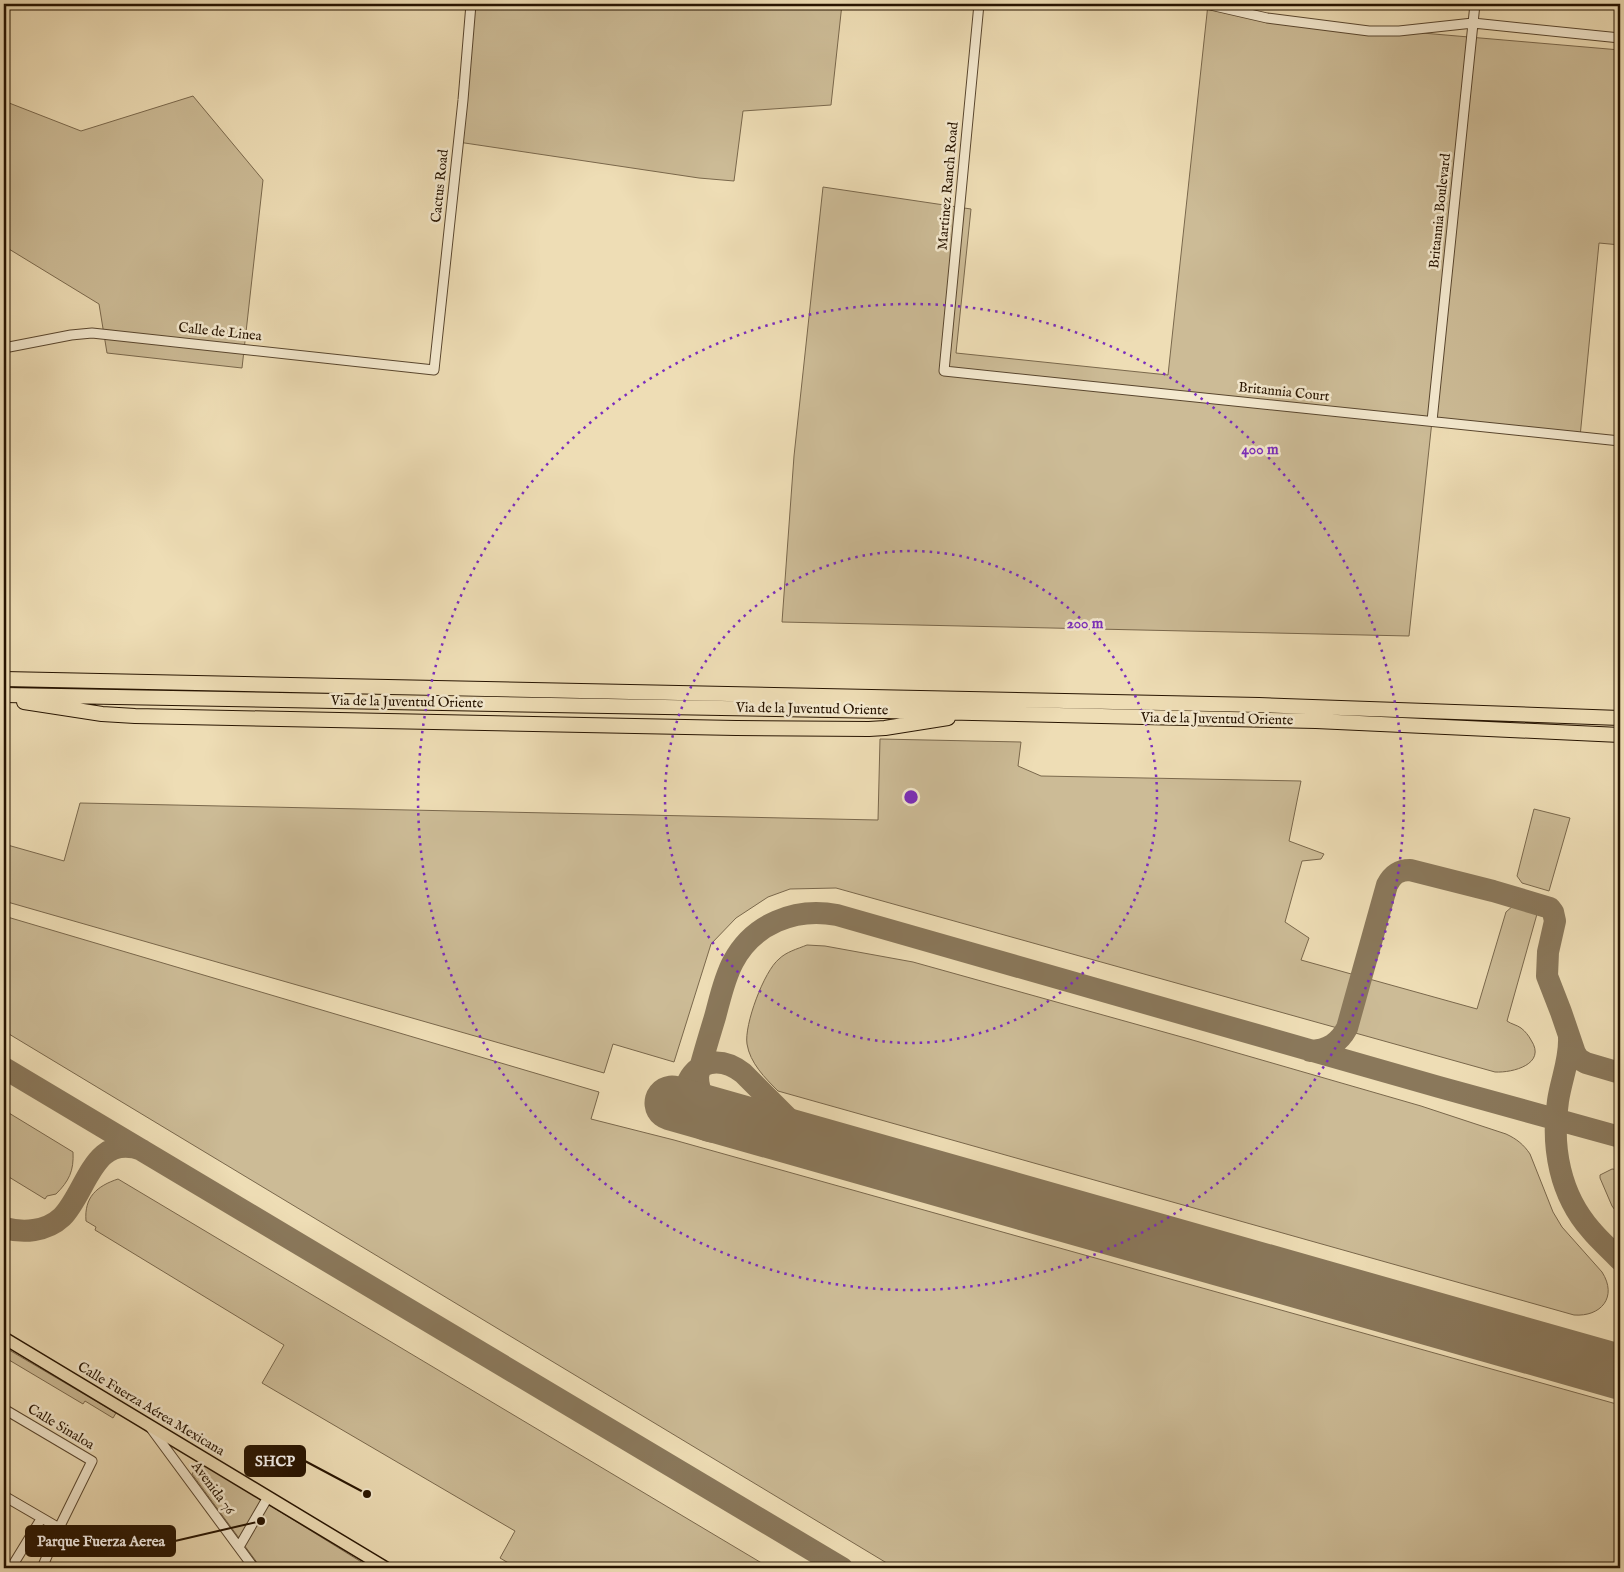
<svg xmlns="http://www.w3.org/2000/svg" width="1624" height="1572" font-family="'IM FELL English',serif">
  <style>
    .green { fill: #ccbb96; stroke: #7a684c }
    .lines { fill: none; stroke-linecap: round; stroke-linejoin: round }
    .taxiway { stroke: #8a785b; stroke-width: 22 }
    .runway { stroke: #8a785b; stroke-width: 55 }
    .minor-casing { stroke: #59462e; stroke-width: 11 }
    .major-casing { stroke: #271401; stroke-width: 14 }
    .highway-casing { stroke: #271401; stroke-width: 16 }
    .minor { stroke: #f4e9cf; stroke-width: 9 }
    .major { stroke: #eeddb5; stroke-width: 11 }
    .highway { stroke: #eeddb5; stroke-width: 14 }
    .ring { fill: none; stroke: #7b2cbf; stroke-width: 2.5; stroke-dasharray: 2.5 5 }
    .labels { text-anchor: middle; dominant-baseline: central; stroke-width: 5; stroke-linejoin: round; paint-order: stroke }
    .street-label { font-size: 14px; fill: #271401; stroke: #f4e9cf }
    .centre { fill: #7b2cbf; stroke: #f4e9cf; stroke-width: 2.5 }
    .ring-label { font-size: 15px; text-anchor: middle; font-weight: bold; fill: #7b2cbf; stroke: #f4e9cf; stroke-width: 5; stroke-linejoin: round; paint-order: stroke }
    .leader { fill: none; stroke: #271401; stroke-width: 2 }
    .callout-dot { fill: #271401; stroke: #f4e9cf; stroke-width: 2 }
    .callout { fill: #271401; stroke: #271401; stroke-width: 2 }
    .callout-label { font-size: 15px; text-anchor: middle; font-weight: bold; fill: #fff }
  </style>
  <rect width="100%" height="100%" fill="#eeddb5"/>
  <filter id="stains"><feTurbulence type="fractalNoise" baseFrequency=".004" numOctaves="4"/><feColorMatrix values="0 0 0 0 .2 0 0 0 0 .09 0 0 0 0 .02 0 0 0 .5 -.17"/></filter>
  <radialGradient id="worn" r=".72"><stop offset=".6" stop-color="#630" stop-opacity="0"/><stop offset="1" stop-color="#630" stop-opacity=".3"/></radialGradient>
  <path class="green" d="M471,4H842L831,105L743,111L734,181L699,178L458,142Z
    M1208,4L1267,18L1399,31L1620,50V245L1599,243L1580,437L1432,421L1409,636L782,622L794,456L823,187L971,209L956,353L1168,375Z
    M193,96L263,180L242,368L107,353L99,304L4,246V101L81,131Z
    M880,739L1021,742L1018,766L1041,776L1301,781L1289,841L1324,854L1321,859L1302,861L1285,922L1309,938L1301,960L1477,1009L1506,912L1514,905L1535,910L1537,914L1507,1021C1511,1024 1517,1025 1521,1028C1525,1031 1529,1036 1531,1040C1547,1064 1513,1073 1495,1072L836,888L790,889L768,897L736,918L711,944L674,1062L613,1044L604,1073L4,901V844L64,861L80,803L878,820Z
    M1534,809L1570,818L1549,891L1522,883L1517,876Z
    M4,916L599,1092L591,1119L674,1140L1620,1405V1568H895L4,1031Z
    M807,945L825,946L913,962L1189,1039L1421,1106L1506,1134C1517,1139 1524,1145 1530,1154L1553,1212L1562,1227L1602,1272C1618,1297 1601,1317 1574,1315L778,1091C765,1078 750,1063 747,1044C744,1025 764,971 779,959C786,952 797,949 807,945Z
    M4,1110L73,1152C74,1171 69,1181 56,1194L47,1196L45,1199L4,1174Z
    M1612,1169L1620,1170V1217L1612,1206L1600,1178V1175Z
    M118,1179L770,1568H517L500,1558L515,1531L262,1383L284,1345L95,1230L96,1227L86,1221C84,1197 97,1186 118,1179Z
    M4,1347L116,1413L113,1418L85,1401L83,1404L4,1357Z
    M200,1462L371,1568H261L192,1474Z"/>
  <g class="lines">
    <path class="taxiway" d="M1569,1038C1570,1060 1561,1080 1558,1101C1551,1147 1560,1195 1591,1230C1600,1241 1611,1250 1620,1260
      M1310,1051C1328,1050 1339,1043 1347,1028L1387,885C1392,875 1398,870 1410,870L1493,891L1550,908L1553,912L1555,921L1548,952L1547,976L1561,1012L1575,1053L1579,1059L1586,1063L1620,1073
      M4,1068L842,1568
      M723,1117C708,1106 698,1096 698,1076C703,1056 709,1037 715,1017C720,999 724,979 733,962C753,924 795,907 837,915L1439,1087L1620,1137
      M763,1128C757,1127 749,1125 744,1126C728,1129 719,1136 703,1129C661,1112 693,1035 743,1073L807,1137L825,1146
      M4,1228C23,1233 46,1232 62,1217C87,1192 93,1132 142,1150
      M1504,1339L1575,1352L1620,1355"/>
    <path class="runway" d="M672,1103L1620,1372"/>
    <g class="minor-casing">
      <path id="minor" d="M979,4L944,371L1620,441
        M1206,4L1267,18L1369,31H1399L1473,23L1620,38
        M4,348L71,335L92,333L434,370L463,100L471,4
        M1432,421L1475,4
        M4,1409L92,1461L59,1528L42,1568
        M150,1427L254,1568
        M4,1496L59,1528
        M239,1547L268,1497
        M11,1568L41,1519"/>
    </g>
    <g class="major-casing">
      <path id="major" d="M4,1338L386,1568"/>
    </g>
    <g class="highway-casing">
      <path id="highway" d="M4,679L1259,705L1620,718
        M4,695L883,711L1316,721L1620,735
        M24,702L102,714L135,716L736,728L869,729L885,728L948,718"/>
    </g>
    <use href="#minor" class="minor"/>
    <use href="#major" class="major"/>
    <use href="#highway" class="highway"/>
  </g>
  <g class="ring">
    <circle cx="911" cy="797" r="246"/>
    <circle cx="911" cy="797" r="493"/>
  </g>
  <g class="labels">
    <g class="street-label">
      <text transform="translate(440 186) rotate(-84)">Cactus Road</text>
      <text transform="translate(948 186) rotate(-85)">Martinez Ranch Road</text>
      <text transform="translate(1440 211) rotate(-84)">Britannia Boulevard</text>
      <text transform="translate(220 332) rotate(6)">Calle de Linea</text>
      <text transform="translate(1284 392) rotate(6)">Britannia Court</text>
      <text transform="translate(407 702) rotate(1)">Via de la Juventud Oriente</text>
      <text transform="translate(812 709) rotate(1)">Via de la Juventud Oriente</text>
      <text transform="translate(1217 719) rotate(1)">Via de la Juventud Oriente</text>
      <text transform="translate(151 1409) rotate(31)">Calle Fuerza Aérea Mexicana</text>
      <text transform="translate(61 1427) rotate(31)">Calle Sinaloa</text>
      <text transform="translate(213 1488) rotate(53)">Avenida 76</text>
    </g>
  </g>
  <circle cx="911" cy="797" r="8" class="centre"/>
  <g class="ring-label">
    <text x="1260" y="454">400 m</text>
    <text x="1085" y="628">200 m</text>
  </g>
  <path class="leader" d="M367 1494L305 1461M261 1521L175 1541"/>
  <g class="callout-dot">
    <circle cx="367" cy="1494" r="5"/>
    <circle cx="261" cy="1521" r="5"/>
  </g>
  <g class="callout">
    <rect x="245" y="1446" width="60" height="30" rx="5"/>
    <rect x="26" y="1526" width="149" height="30" rx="5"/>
  </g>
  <g class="callout-label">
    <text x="275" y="1466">SHCP</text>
    <text x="101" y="1546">Parque Fuerza Aerea</text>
  </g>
  <rect width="1624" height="1572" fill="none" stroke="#eeddb5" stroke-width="20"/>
  <rect x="5" y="5" width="1614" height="1562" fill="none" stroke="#271401" stroke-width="2.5"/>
  <rect x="10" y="10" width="1604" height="1552" fill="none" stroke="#271401"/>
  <rect width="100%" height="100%" filter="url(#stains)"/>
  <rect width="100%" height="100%" fill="url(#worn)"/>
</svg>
